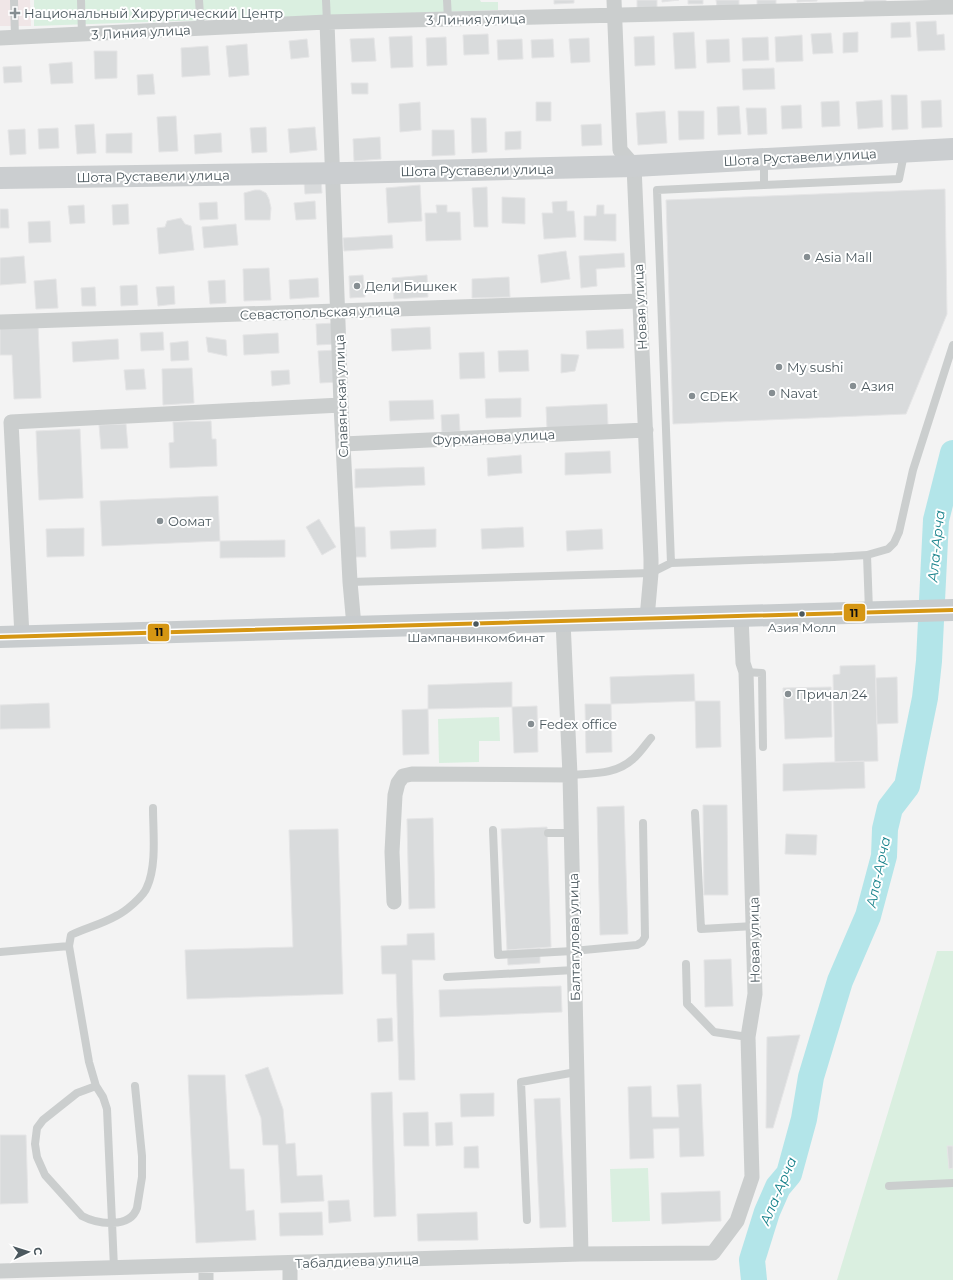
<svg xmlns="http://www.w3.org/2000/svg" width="953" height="1280" font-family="Montserrat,sans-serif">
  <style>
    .medical { fill: #f0e6e7 }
    .green { fill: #daefe0 }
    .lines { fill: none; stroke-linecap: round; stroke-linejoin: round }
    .river { stroke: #b3e5e9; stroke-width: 26 }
    .building { fill: #d9dbdc; stroke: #e5e5e6 }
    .lane { stroke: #cbcece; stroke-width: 8 }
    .street { stroke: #cbcece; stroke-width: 15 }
    .secondary { stroke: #cbced0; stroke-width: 22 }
    .primary { stroke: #c8ccce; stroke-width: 22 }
    .bus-1-casing { stroke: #fff; stroke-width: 7 }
    .bus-1 { stroke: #d59613; stroke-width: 4 }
    .poi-dot { fill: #868e92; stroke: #fff; stroke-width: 1.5 }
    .bus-dot { fill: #4b585e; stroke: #fff; stroke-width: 1.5 }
    .labels { text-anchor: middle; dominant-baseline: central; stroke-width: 4; stroke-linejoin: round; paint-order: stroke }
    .bus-label { font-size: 12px; fill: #4b585e; stroke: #fff }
    .poi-label { font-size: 13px; fill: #4b585e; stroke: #fff; text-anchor: start }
    .street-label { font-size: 13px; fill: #4b585e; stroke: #fff }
    .water-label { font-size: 14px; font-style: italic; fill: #19838c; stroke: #fff }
    .line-badge { stroke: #fff; stroke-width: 1.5 }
    .pale-badge-label { font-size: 11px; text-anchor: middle; font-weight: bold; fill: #111 }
  </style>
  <rect width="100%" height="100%" fill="#f3f3f3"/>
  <path class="medical" d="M0,0H30L31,26H0Z"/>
  <path class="green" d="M34,0H480L481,2H498V10L34,26Z
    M499,717L500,741H479V762L439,763L438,719Z
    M937,951H953V1280H837Z
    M648,1168L650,1221L612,1222L610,1169Z"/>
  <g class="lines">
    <path class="river" d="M754,1280L752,1260L767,1212L778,1187L789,1174L804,1119L811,1077L840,981L868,916L884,856L885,829L890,808L907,786L925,698L929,661L936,520L953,453"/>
  </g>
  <path class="building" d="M554,0H574V3L554,4Z
    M637,0H657V10L637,11Z
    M662,0H679L662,2Z
    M688,0H703V4H688Z
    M716,0H739V6L717,7Z
    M757,0H776V5L757,6Z
    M797,0H817V1L797,2Z
    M864,0H886V3L864,4Z
    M936,21L937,35L944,34L945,50L918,51L916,22Z
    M910,22L911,37L891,38V23Z
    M694,32L696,68L675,69L673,33Z
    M858,32V52L843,53V33Z
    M831,33L833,53L813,54L811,34Z
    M488,34L489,54L464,55L463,35Z
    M802,35L803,61L776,62L775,37Z
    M412,36L413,67L391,68L389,37Z
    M654,36L655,65L635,66L634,37Z
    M446,37L447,65L427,66L426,38Z
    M768,37L769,60L743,61L742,38Z
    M374,38L376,61L352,62L350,39Z
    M589,38L590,62L571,63L569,39Z
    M307,39L309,57L291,59L289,41Z
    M522,39L523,59L498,60L497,40Z
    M553,39L554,57L532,58L531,40Z
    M729,39L730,62L707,63L706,40Z
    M247,44L249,75L229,77L226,46Z
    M208,46L210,75L182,77L181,48Z
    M94,51H117V78L95,79Z
    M72,62L73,83L51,84L49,64Z
    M21,66L22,82L4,83L3,67Z
    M774,68L775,89L743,90L742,69Z
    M153,74L155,94L138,95L137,75Z
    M351,83H368V94H352Z
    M891,95H907L908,129L892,130Z
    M882,100L883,127L858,129L856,102Z
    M941,100L942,127L922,128L921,101Z
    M839,101L840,126L822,127L821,102Z
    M420,102L421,130L400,132L399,104Z
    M536,102H551V121H536Z
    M801,105L802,128L782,129L781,106Z
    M739,106L741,134L718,135L717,107Z
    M746,108H766L767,134L748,135Z
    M665,111L667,143L638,145L636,113Z
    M678,111H704V139L679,140Z
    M176,116L178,151L159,152L157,117Z
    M471,118H486L487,152L472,153Z
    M94,124L96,153L77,154L75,125Z
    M601,124L602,145L582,146L581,125Z
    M266,127L267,152L252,153L250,128Z
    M315,127L317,150L290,153L288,129Z
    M58,128L59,148L39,149L38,129Z
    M25,129L26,154L10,155L8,130Z
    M432,130H454L455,155L432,156Z
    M521,131V149L505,150V132Z
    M132,133V153H106V134Z
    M221,133L222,152L195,154L194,135Z
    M380,137L381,159L354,161L353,139Z
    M321,180L322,193L305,194L304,182Z
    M420,185L422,221L388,223L386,188Z
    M487,187L488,227H474L472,188Z
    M945,189L947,314L906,414L673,424L666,200Z
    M255,190H260L266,193L269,199L271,208L270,220H245L244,193Z
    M502,197L525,198V224L502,223Z
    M315,201L316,219L296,220L294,203Z
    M567,201V211H574L576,237L544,239L542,213H553L552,202Z
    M217,202L218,219L200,220L199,203Z
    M128,204L129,224L113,225L112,205Z
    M84,205L85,223L70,224L68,206Z
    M436,205H447V212H460L461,240L426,241L425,213H437Z
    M597,205H604V214H616V241L584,240V216H596Z
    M0,209H8L9,228H0Z
    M181,218L185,224L191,226L194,250L159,254L157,228L165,227L167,221Z
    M50,221L51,242L29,243L28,222Z
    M236,224L238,245L204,248L202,227Z
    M392,235L393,248L344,251L343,238Z
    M566,251L570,279L541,283L538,255Z
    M624,253L625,267L596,269L597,286L581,288L579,256Z
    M24,256L26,283L0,285V258Z
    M269,268L271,300L244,301L243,269Z
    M363,275L365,297L350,298L349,276Z
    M427,275L428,297L394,299L392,278Z
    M509,277L510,297L472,298V279Z
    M318,278L319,297L290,299L289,280Z
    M56,279L58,308L36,309L34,281Z
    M225,280L226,303L210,304L208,281Z
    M137,285L138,305L121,306L120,286Z
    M174,286L175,304L158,306L156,287Z
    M95,287L96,306H82L81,288Z
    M335,323L336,344L317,345L316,324Z
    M38,325L41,398L14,399L12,355H0V326Z
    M430,327L431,349L392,351L391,329Z
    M623,329L624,348L587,349L586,331Z
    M163,332L164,350L141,351L140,333Z
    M278,333L279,353L244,355L243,335Z
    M206,337L226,340L227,356L208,352Z
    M118,339L119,359L73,362L72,342Z
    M188,341L189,360L171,361L170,343Z
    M337,350L338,382L320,383L318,351Z
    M528,350L529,371L499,372L498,351Z
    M484,352L485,378L460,379L459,353Z
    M561,354L579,355L575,371L561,373Z
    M192,368L194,403L163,405L162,369Z
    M144,369L146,389L126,390L124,370Z
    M289,370L290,384L272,386L271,371Z
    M521,398V417L486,418L485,399Z
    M433,400L434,419L390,421L389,401Z
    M607,404L608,426L547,429L546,407Z
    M459,414L460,431L442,432L441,415Z
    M211,421L212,439H216L217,466L170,468L169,443L174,442L173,422Z
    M126,424L128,448L101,449L99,425Z
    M80,429L83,498L39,500L36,431Z
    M610,451L611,473L565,475V453Z
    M521,455L522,473L488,476L487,458Z
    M424,467L425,485L355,488V469Z
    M218,496L220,541L102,546L100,501Z
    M319,519L336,547L322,555L306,527Z
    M351,527H365L366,557H352Z
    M523,527L524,547L482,549L481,529Z
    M84,528V556L47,557L46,529Z
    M436,529V547L391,549L390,531Z
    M602,529L603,549L567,551L566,531Z
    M285,540V557L220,558V541Z
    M875,665L878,761L835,762L833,675L840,674V666Z
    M694,674L695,701L611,704L610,677Z
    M897,677L898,723L877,724L876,678Z
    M512,682V707L428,709V685Z
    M831,687L832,737L785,739L783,688Z
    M695,701H720L721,747L696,748Z
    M49,703L50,728L0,729V705Z
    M585,704H611L612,752L586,753Z
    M537,706L538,752L514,753L512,707Z
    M428,709L429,754L403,755L402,710Z
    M864,761L865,788L783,791V764Z
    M703,805H727L728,895H704Z
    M624,806L628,934L600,935L597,807Z
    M433,818L435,908L409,909L407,819Z
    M547,827L551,947L507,950L501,829Z
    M338,829L343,994L187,999L185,950L293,947L289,830Z
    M786,834L817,835L816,855L785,854Z
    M434,933L435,960H412L415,1080H399L396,974H382L381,946L407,945V934Z
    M540,948V963L508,965L507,950Z
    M731,959L733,1006L705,1007L704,960Z
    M561,986L562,1012L440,1017L439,990Z
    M392,1018L393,1041L378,1042L377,1019Z
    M800,1035L773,1128H766L767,1037Z
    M268,1067L283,1109L286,1144L295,1143L297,1176L322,1175L324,1201L281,1203L278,1145H263L261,1118L245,1075Z
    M188,1075H225L230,1169H244L246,1211L254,1210L256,1240L196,1243Z
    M701,1084L704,1156L680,1157L679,1128L653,1129L654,1158L630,1159L628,1087L651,1086L652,1117H679L677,1085Z
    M392,1092L396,1216L374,1217L371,1093Z
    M494,1093V1116L461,1117L460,1094Z
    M560,1098L566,1227L540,1228L534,1099Z
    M428,1112L429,1146H404L403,1113Z
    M452,1122L453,1145L436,1146L435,1123Z
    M0,1135H26L28,1203L0,1204Z
    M478,1146L479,1168H464V1147Z
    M947,1146H953V1168L949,1169Z
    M720,1191L721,1221L662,1224L661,1193Z
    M349,1200L351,1221L329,1223L328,1201Z
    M322,1212L323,1235L280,1236L279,1213Z
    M477,1212L478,1240L418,1241L417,1214Z"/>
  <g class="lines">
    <path class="lane" d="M14,0L15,38
      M81,0L82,35
      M199,0L201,30
      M326,0L327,22
      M447,0L448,19
      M764,160V185L899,179L904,154
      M867,555L869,611
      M671,563L657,190L764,185
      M350,582L651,573L671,563L834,557L867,555L888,549L894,543L899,532L913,470L953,345
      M746,672L762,673L763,747
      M570,775C591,773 616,775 633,759C640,753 645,745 651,738
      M695,813L701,929L754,926
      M493,830L498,955L573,951L637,945L642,942L645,937L643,823
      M548,833H572
      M0,952L69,946
      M686,964L687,1004L714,1032L748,1037
      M447,977L574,970
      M96,1086L77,1093L43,1120L37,1128L35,1144L37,1157L45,1175L82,1216C97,1224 130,1229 137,1208L142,1177V1156L135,1086
      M889,1186L953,1183
      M527,1220L521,1082L576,1072
      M114,1268L107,1109L103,1097L96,1086L89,1062L69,946L71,935C86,928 102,924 116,916C125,912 144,896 147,887C157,865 153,832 153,808"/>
    <path class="street" d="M614,0L620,150L634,166L651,559V573L647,618
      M327,22L341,405L350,582L354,626
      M0,38L327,22L953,7
      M0,322L640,301
      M343,444L646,430
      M563,621L570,775L581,1254
      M22,636L11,422L341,405
      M394,902L392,852L395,795L398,783L403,776L412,774L570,775
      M206,1265V1280
      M0,1271L581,1254L713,1253L737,1221L752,1177L748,1037L755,994L746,672L743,663L741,616
      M290,1280V1263"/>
    <path class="secondary" d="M0,178L347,173L634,166L953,149"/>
    <path class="primary" d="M0,637L953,610"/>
    <g class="bus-1-casing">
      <path id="bus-1" d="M0,637L953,610"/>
    </g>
    <use href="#bus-1" class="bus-1"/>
  </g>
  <g class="poi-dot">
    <path d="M13 7h4v4h4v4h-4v4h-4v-4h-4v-4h4z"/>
    <circle cx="807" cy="257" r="4"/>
    <circle cx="357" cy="286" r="4"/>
    <circle cx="779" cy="367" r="4"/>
    <circle cx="853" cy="386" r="4"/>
    <circle cx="772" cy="393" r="4"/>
    <circle cx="692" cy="396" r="4"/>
    <circle cx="160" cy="521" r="4"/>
    <circle cx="788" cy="694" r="4"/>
    <circle cx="531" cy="724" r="4"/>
  </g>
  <g class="bus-dot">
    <circle cx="802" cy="614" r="3.5"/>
    <circle cx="476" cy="624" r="3.5"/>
  </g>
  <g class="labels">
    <g class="bus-label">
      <text x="802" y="627">Азия Молл</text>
      <text x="476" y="637">Шампанвинкомбинат</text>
    </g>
    <g class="poi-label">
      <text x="24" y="13">Национальный Хирургический Центр</text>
      <text x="815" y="257">Asia Mall</text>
      <text x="365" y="286">Дели Бишкек</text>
      <text x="787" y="367">My sushi</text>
      <text x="861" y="386">Азия</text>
      <text x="780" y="393">Navat</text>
      <text x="700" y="396">CDEK</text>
      <text x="168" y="521">Оомат</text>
      <text x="796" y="694">Причал 24</text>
      <text x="539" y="724">Fedex office</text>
    </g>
    <g class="street-label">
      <text transform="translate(476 19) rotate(-1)">3 Линия улица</text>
      <text transform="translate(141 32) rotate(-3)">3 Линия улица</text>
      <text transform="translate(800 157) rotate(-3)">Шота Руставели улица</text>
      <text transform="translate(477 170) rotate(-1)">Шота Руставели улица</text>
      <text transform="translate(153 176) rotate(-1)">Шота Руставели улица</text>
      <text transform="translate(640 307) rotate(-93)">Новая улица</text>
      <text transform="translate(320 312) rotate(-2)">Севастопольская улица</text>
      <text transform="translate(341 396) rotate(-92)">Славянская улица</text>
      <text transform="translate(494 437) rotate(-3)">Фурманова улица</text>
      <text transform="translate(574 937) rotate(-91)">Балтагулова улица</text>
      <text transform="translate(754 940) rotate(-91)">Новая улица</text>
      <text transform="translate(357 1261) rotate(-2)">Табалдиева улица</text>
    </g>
    <g class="water-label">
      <text transform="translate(936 546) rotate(-84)">Ала-Арча</text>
      <text transform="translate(878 872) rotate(-78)">Ала-Арча</text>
      <text transform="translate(778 1191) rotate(-67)">Ала-Арча</text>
    </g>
  </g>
  <g class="line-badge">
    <rect x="843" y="603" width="23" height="19" rx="4" fill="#d59613"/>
    <rect x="147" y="623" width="23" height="19" rx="4" fill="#d59613"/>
  </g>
  <g class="pale-badge-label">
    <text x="854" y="617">11</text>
    <text x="159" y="636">11</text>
  </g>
  <g transform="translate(28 1252) rotate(86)" stroke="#ffffff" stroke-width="3" paint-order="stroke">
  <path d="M0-3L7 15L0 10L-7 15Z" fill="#4b585e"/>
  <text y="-6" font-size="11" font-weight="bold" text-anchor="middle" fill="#4b585e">С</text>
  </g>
</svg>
